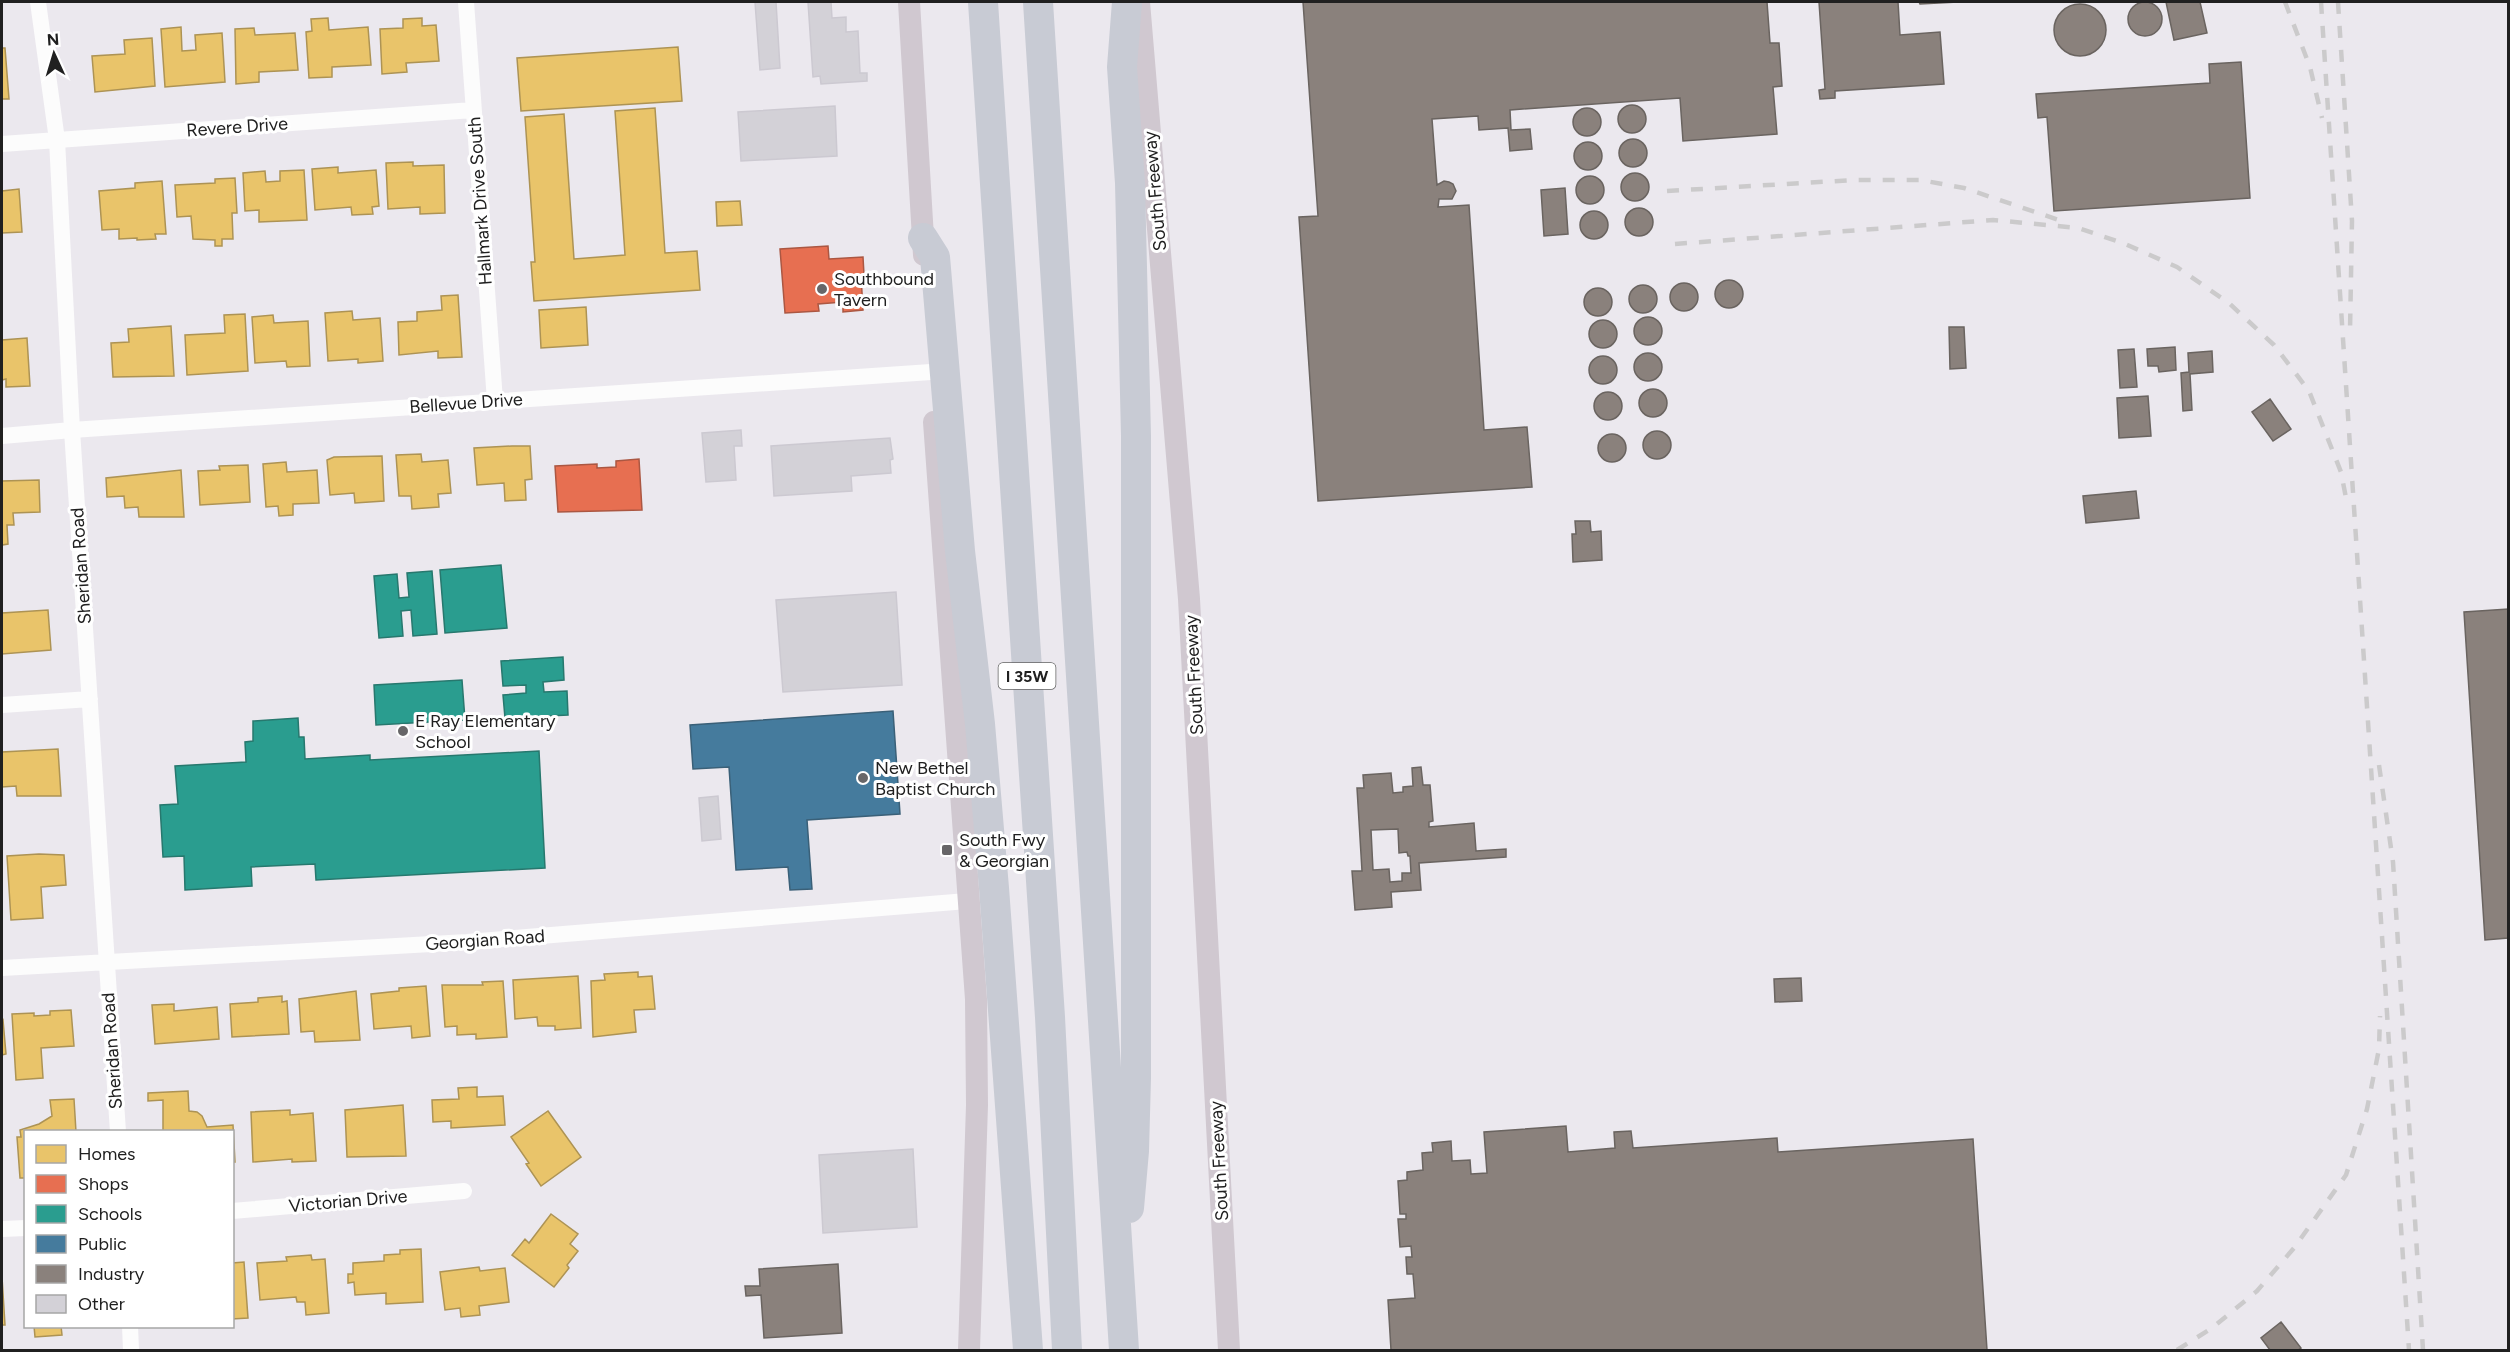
<svg xmlns="http://www.w3.org/2000/svg" width="2510" height="1352" font-family="Figtree,sans-serif">
  <style>
    .homes { fill: #e9c46a; stroke: #ad9354; stroke-width: 1.5 }
    .shops { fill: #e76f51; stroke: #ab5742; stroke-width: 1.5 }
    .schools { fill: #2a9d8f; stroke: #27786e; stroke-width: 1.5 }
    .public { fill: #457b9d; stroke: #3a6078; stroke-width: 1.5 }
    .industry { fill: #8a817c; stroke: #6a6460; stroke-width: 1.5; fill-rule: evenodd }
    .building { fill: #d3d1d7; stroke: #ccc9d1; stroke-width: 1.5 }
    .lines { fill: none; stroke-linecap: round; stroke-linejoin: round }
    .minor { stroke: #fcfcfc; stroke-width: 16 }
    .secondary { stroke: #d0c8d0; stroke-width: 22 }
    .motorway { stroke: #c8cbd4; stroke-width: 30 }
    .rail { stroke: #cbcacb; stroke-width: 4.5; stroke-dasharray: 12 12; stroke-linecap: butt }
    .poi-dot { fill: #676668; stroke: #fff; stroke-width: 2 }
    .labels { text-anchor: middle; dominant-baseline: central; stroke-width: 6; stroke-linejoin: round; paint-order: stroke }
    .shield { fill: #fff; stroke: #636363; stroke-width: 1.5 }
    .shield-label { font-size: 16px; font-weight: bold; fill: #202020 }
    .street-label { font-size: 18px; fill: #202020; stroke: #fff }
    .poi-label { font-size: 18px; fill: #202020; stroke: #fff; text-anchor: start }
  </style>
  <rect width="100%" height="100%" fill="#ebe8ee"/>
  <path class="homes" d="M328,18L329,30L368,27L371,65L332,67V77L309,78L306,32L312,31L311,19Z
    M422,18V26L436,25L439,61L406,63L407,72L382,74L380,29L403,28V19Z
    M181,27L182,51L196,50L195,35L222,33L225,82L165,87L161,29Z
    M254,28L255,35L295,33L298,70L259,72V82L236,84L235,29Z
    M152,38L155,86L95,92L92,56L125,54L124,40Z
    M678,47L682,101L521,111L517,58Z
    M2,48H5L9,99H2Z
    M655,108L665,253L697,251L700,290L534,301L531,262H535L525,117L564,114L574,259L625,255L615,111Z
    M413,162V166L444,165L445,213L420,214V207L388,209L386,163Z
    M338,167V173L376,170L379,206L372,207L373,214L352,215L351,207L315,210L312,169Z
    M304,170L307,220L259,222V210L245,211L243,173L265,171L266,182L280,181V171Z
    M235,178L237,213H232L233,239H222V246H215V240L193,239L191,216L177,217L175,185L215,183V179Z
    M162,181L166,234H155L156,239L137,240V238L119,239V229L102,230L99,191L135,188V183Z
    M19,189L22,232L2,233V191Z
    M740,201L742,225L717,226L716,202Z
    M458,295L462,357L438,358V351L399,355L398,322L417,321V312L442,310L441,296Z
    M586,307L588,345L541,348L539,310Z
    M352,311L353,320L380,318L383,361L358,363V359L328,361L325,313Z
    M245,314L248,371L187,375L185,335L225,333L224,315Z
    M273,315L274,323L308,321L310,366L287,367L286,361L255,363L252,317Z
    M171,326L174,376L113,377L111,343L129,342L128,329Z
    M27,338L30,386L6,387V379L2,380V340Z
    M512,446H530L532,479L525,480L526,500L505,501L504,483L477,485L474,448Z
    M421,454L422,462L448,460L451,493L438,494L439,507L412,509L411,496H399L396,455Z
    M382,456L384,501L355,503L354,493L330,495L327,460L334,457Z
    M286,462L287,472L317,470L319,503L293,504V515L279,516L278,506L266,507L263,464Z
    M248,465L250,502L200,505L198,471L220,470L219,466Z
    M181,470L184,517H139L138,507L125,508L124,496L107,497L106,478Z
    M39,480L40,512L13,513L14,525H7L8,544L2,545V481Z
    M48,610L51,650L2,654V613Z
    M58,749L61,796H17L16,786L2,787V752Z
    M39,854L64,855L66,885L41,887L43,918L11,920L7,856Z
    M638,972V977L652,976L655,1009L634,1010L636,1032L593,1037L591,981L605,980L604,974Z
    M578,976L581,1028L555,1030V1026H538L537,1017L515,1019L513,980Z
    M503,981L507,1037L476,1039V1034L457,1035V1026L445,1027L442,985H483L482,982Z
    M426,986L430,1036L412,1038L411,1026L374,1029L371,994L399,991V988Z
    M356,991L360,1040L315,1042L314,1031L301,1032L299,999Z
    M282,996V1002L287,1001L289,1034L232,1037L230,1004L258,1002V998Z
    M174,1004V1011L217,1007L219,1039L155,1044L152,1005Z
    M71,1010L74,1046L41,1048L43,1078L16,1080L12,1014L34,1013V1016L50,1015V1011Z
    M3,1020L6,1054L2,1055V1021Z
    M477,1087V1097L503,1096L505,1125L451,1128V1121L433,1122L432,1100L459,1099L458,1088Z
    M188,1091L189,1111L197,1112L202,1116L207,1127L233,1125L235,1162H232V1132H163V1100L148,1101V1093Z
    M74,1099L76,1132H26V1178H20L17,1137H21L20,1130L39,1124L52,1116L50,1100Z
    M403,1105L406,1156L347,1157L345,1110Z
    M290,1110V1115L313,1113L316,1161L292,1162V1159L253,1162L251,1112Z
    M548,1111L581,1157L541,1186L526,1164L529,1163L511,1137Z
    M551,1214L578,1234L570,1244L578,1251L567,1265L569,1268L554,1287L512,1255L525,1239L529,1243Z
    M421,1249L423,1302L386,1304V1293L355,1295L354,1282L348,1283V1274H353V1263L384,1261V1255L400,1254V1250Z
    M311,1255L312,1260L325,1259L329,1313L306,1315L305,1302H297L296,1297L260,1300L257,1263L287,1261L286,1257Z
    M244,1262L248,1318L232,1319V1263Z
    M479,1267L480,1271L505,1268L509,1302L479,1306L480,1315L461,1317L460,1308L445,1310L440,1272Z
    M2,1277L5,1325H2Z
    M34,1326H61L62,1335L35,1337Z"/>
  <path class="shops" d="M828,246L829,259L863,257L864,275H861L863,310L843,312V302L818,304L819,311L785,313L780,249Z
    M639,459L642,510L558,512L555,466L597,464V468L616,467V461Z"/>
  <path class="schools" d="M501,565L507,628L445,633L440,570Z
    M432,571L437,634L413,636L411,610L401,611L403,636L379,638L374,576L397,574L399,598L409,597L407,573Z
    M563,657L564,680L543,682L544,692L567,691L568,715L505,718L503,695L526,693V685L503,686L501,661Z
    M462,680L465,720L376,725L374,685Z
    M298,718L299,737H304L305,759L370,755V760L539,751L545,868L316,880L315,864L251,867L252,886L185,890L184,856L163,857L160,805L178,804L175,766L246,762L245,742L253,741V721Z"/>
  <path class="public" d="M893,711L900,814L807,820L812,889L790,890L788,867L736,870L729,767L693,769L690,725Z"/>
  <path class="industry" d="M2128 19a17 17 0 1 1 34 0a17 17 0 1 1-34 0Z
    M1303,2H1767L1770,43H1779L1782,86L1773,87L1777,134L1683,141L1680,98L1510,110L1511,130L1530,129L1532,149L1510,151L1508,128L1479,130L1478,116L1432,119L1437,185L1444,181L1449,182L1453,184L1456,191L1452,199H1439L1438,207L1469,205L1484,430L1527,427L1532,487L1318,501L1299,217L1318,216Z
    M1819,2H1898L1900,35L1940,32L1944,84L1835,91V98L1820,99L1819,90L1825,89Z
    M1919,2H1958L1920,4Z
    M2166,2H2200L2207,33L2174,40Z
    M2054 30a26 26 0 1 1 52 0a26 26 0 1 1-52 0Z
    M2241,62L2250,198L2054,211L2047,117L2038,118L2036,94L2210,83L2209,64Z
    M1618 119a14 14 0 1 1 28 0a14 14 0 1 1-28 0Z
    M1573 122a14 14 0 1 1 28 0a14 14 0 1 1-28 0Z
    M1619 153a14 14 0 1 1 28 0a14 14 0 1 1-28 0Z
    M1574 156a14 14 0 1 1 28 0a14 14 0 1 1-28 0Z
    M1621 187a14 14 0 1 1 28 0a14 14 0 1 1-28 0Z
    M1576 190a14 14 0 1 1 28 0a14 14 0 1 1-28 0Z
    M1565,188L1568,234L1544,236L1541,190Z
    M1625 222a14 14 0 1 1 28 0a14 14 0 1 1-28 0Z
    M1580 225a14 14 0 1 1 28 0a14 14 0 1 1-28 0Z
    M1715 294a14 14 0 1 1 28 0a14 14 0 1 1-28 0Z
    M1670 297a14 14 0 1 1 28 0a14 14 0 1 1-28 0Z
    M1629 299a14 14 0 1 1 28 0a14 14 0 1 1-28 0Z
    M1584 302a14 14 0 1 1 28 0a14 14 0 1 1-28 0Z
    M1634 331a14 14 0 1 1 28 0a14 14 0 1 1-28 0Z
    M1589 334a14 14 0 1 1 28 0a14 14 0 1 1-28 0Z
    M1949,327H1964L1966,368L1950,369Z
    M2175,347L2176,370L2159,372L2158,366H2148L2147,349Z
    M2134,349L2137,387L2120,388L2118,350Z
    M2212,351L2213,372L2190,374L2192,410L2183,411L2181,373L2189,372L2188,353Z
    M1634 367a14 14 0 1 1 28 0a14 14 0 1 1-28 0Z
    M1589 370a14 14 0 1 1 28 0a14 14 0 1 1-28 0Z
    M1639 403a14 14 0 1 1 28 0a14 14 0 1 1-28 0Z
    M1594 406a14 14 0 1 1 28 0a14 14 0 1 1-28 0Z
    M2148,396L2151,436L2119,438L2117,398Z
    M2270,399L2291,429L2273,441L2252,412Z
    M1643 445a14 14 0 1 1 28 0a14 14 0 1 1-28 0Z
    M1598 448a14 14 0 1 1 28 0a14 14 0 1 1-28 0Z
    M2136,491L2139,518L2086,523L2083,496Z
    M1575,521H1590L1591,532L1601,531L1602,560L1573,562L1572,534H1576Z
    M2508,609V938L2485,940L2464,612Z
    M1421,767L1423,785H1430L1433,821L1429,822V827L1474,823L1476,851L1506,849V857L1419,863L1421,890L1391,892L1392,907L1355,910L1352,871H1362L1357,788H1364L1363,775L1391,773L1393,793L1403,792V787L1413,786L1412,768ZM1398,829L1399,853L1407,852L1408,856H1410L1411,873H1402V881L1390,882L1389,869L1373,870L1371,830Z
    M1801,978L1802,1001L1775,1002L1774,979Z
    M1566,1126L1568,1152L1615,1148L1614,1132L1631,1131L1633,1148L1777,1138L1778,1152L1973,1139L1987,1350H1391L1388,1300L1415,1298L1413,1274H1407L1406,1257H1412L1411,1246L1400,1247L1398,1219H1406V1214H1400L1398,1181L1407,1180V1172L1423,1170L1422,1153L1433,1152L1432,1143L1451,1141L1452,1161L1470,1160L1471,1174L1487,1173L1484,1132Z
    M838,1264L842,1333L764,1338L761,1295L746,1296L745,1286H760L759,1269Z
    M2281,1322L2301,1348L2298,1350H2270L2261,1338Z"/>
  <path class="building" d="M755,2H776L780,68L760,70Z
    M808,2H831L832,18L846,17V32L858,31L860,73H867V81L821,84L820,76L813,77Z
    M835,106L837,156L741,161L738,112Z
    M741,430L742,446H734L736,480L706,482L702,433Z
    M890,438L893,459L890,460L891,473L851,476L852,491L774,496L771,446Z
    M896,592L902,685L783,692L776,600Z
    M718,796L721,839L702,841L699,798Z
    M913,1149L917,1227L823,1233L819,1155Z"/>
  <g class="lines">
    <path class="minor" d="M38,2L57,140L72,430L118,1132
      M466,2L495,401
      M2,144L473,110
      M2,436L72,430L931,372
      M2,705L90,699
      M2,968L467,942L967,901
      M232,1211L464,1191
      M2,1229L26,1228
      M130,1326L131,1350"/>
    <path class="secondary" d="M909,2L924,255
      M1139,2L1189,599L1229,1350
      M934,422L976,999L977,1105L969,1350"/>
    <path class="motorway" d="M983,2L1050,1017L1067,1350
      M1038,2L1124,1350
      M1127,2L1122,67L1130,183L1136,436V1078L1134,1151L1129,1208
      M923,238L935,257L960,551L980,724L994,888L1028,1350"/>
    <path class="rail" d="M2285,2L2310,67L2322,118
      M2321,2L2409,1350
      M2338,2L2352,221L2350,331
      M1667,191L1854,180H1920L1964,188L2062,221
      M1675,244L1993,220L2078,228L2123,243L2177,267L2230,304L2274,345L2309,391L2341,472L2347,503
      M2379,765L2393,862L2423,1350
      M2177,1350L2212,1328L2257,1291L2294,1248L2346,1175L2367,1109L2379,1049L2380,1016"/>
  </g>
  <g class="poi-dot">
    <circle cx="822" cy="289" r="6"/>
    <circle cx="403" cy="731" r="6"/>
    <circle cx="863" cy="778" r="6"/>
    <rect x="941" y="844" width="12" height="12" rx="3"/>
  </g>
  <g class="labels">
    <rect class="shield" x="998.5" y="663" width="57" height="26" rx="4.5"/>
    <g class="shield-label">
      <text x="1027" y="676">I 35W</text>
    </g>
    <g class="street-label">
      <text transform="translate(237 127) rotate(-4)">Revere Drive</text>
      <text transform="translate(1155 191) rotate(-95)">South Freeway</text>
      <text transform="translate(480 201) rotate(-94)">Hallmark Drive South</text>
      <text transform="translate(466 403) rotate(-4)">Bellevue Drive</text>
      <text transform="translate(81 566) rotate(-94)">Sheridan Road</text>
      <text transform="translate(1194 675) rotate(-93)">South Freeway</text>
      <text transform="translate(485 940) rotate(-4)">Georgian Road</text>
      <text transform="translate(112 1051) rotate(-94)">Sheridan Road</text>
      <text transform="translate(1219 1161) rotate(-93)">South Freeway</text>
      <text transform="translate(348 1201) rotate(-5)">Victorian Drive</text>
    </g>
    <g class="poi-label">
      <text x="834" y="279">Southbound<tspan x="834" dy="21">Tavern</tspan></text>
      <text x="415" y="721">E Ray Elementary<tspan x="415" dy="21">School</tspan></text>
      <text x="875" y="768">New Bethel<tspan x="875" dy="21">Baptist Church</tspan></text>
      <text x="959" y="840">South Fwy<tspan x="959" dy="21">&amp; Georgian</tspan></text>
    </g>
  </g>
  <rect width="2510" height="1352" fill="none" stroke="#202020" stroke-width="6"/>
  <rect x="24" y="1130" width="210" height="198" fill="#ffffff" stroke="#a6a6a6" stroke-width="1.5"/>
  <rect x="36" y="1145" width="30" height="18" fill="#e9c46a" stroke="#a6a6a6" stroke-width="1.5"/>
  <text x="78" y="1160" font-size="18" fill="#202020">Homes</text>
  <rect x="36" y="1175" width="30" height="18" fill="#e76f51" stroke="#a6a6a6" stroke-width="1.5"/>
  <text x="78" y="1190" font-size="18" fill="#202020">Shops</text>
  <rect x="36" y="1205" width="30" height="18" fill="#2a9d8f" stroke="#a6a6a6" stroke-width="1.5"/>
  <text x="78" y="1220" font-size="18" fill="#202020">Schools</text>
  <rect x="36" y="1235" width="30" height="18" fill="#457b9d" stroke="#a6a6a6" stroke-width="1.5"/>
  <text x="78" y="1250" font-size="18" fill="#202020">Public</text>
  <rect x="36" y="1265" width="30" height="18" fill="#8a817c" stroke="#a6a6a6" stroke-width="1.5"/>
  <text x="78" y="1280" font-size="18" fill="#202020">Industry</text>
  <rect x="36" y="1295" width="30" height="18" fill="#d3d1d7" stroke="#a6a6a6" stroke-width="1.5"/>
  <text x="78" y="1310" font-size="18" fill="#202020">Other</text>
  <g transform="translate(54 54) rotate(356)" stroke="#ffffff" stroke-width="4.5" paint-order="stroke">
  <path d="M0-4.5L10 22L0 15L-10 22Z" fill="#202020"/>
  <text y="-9" font-size="16" font-weight="bold" text-anchor="middle" fill="#202020">N</text>
  </g>
</svg>
